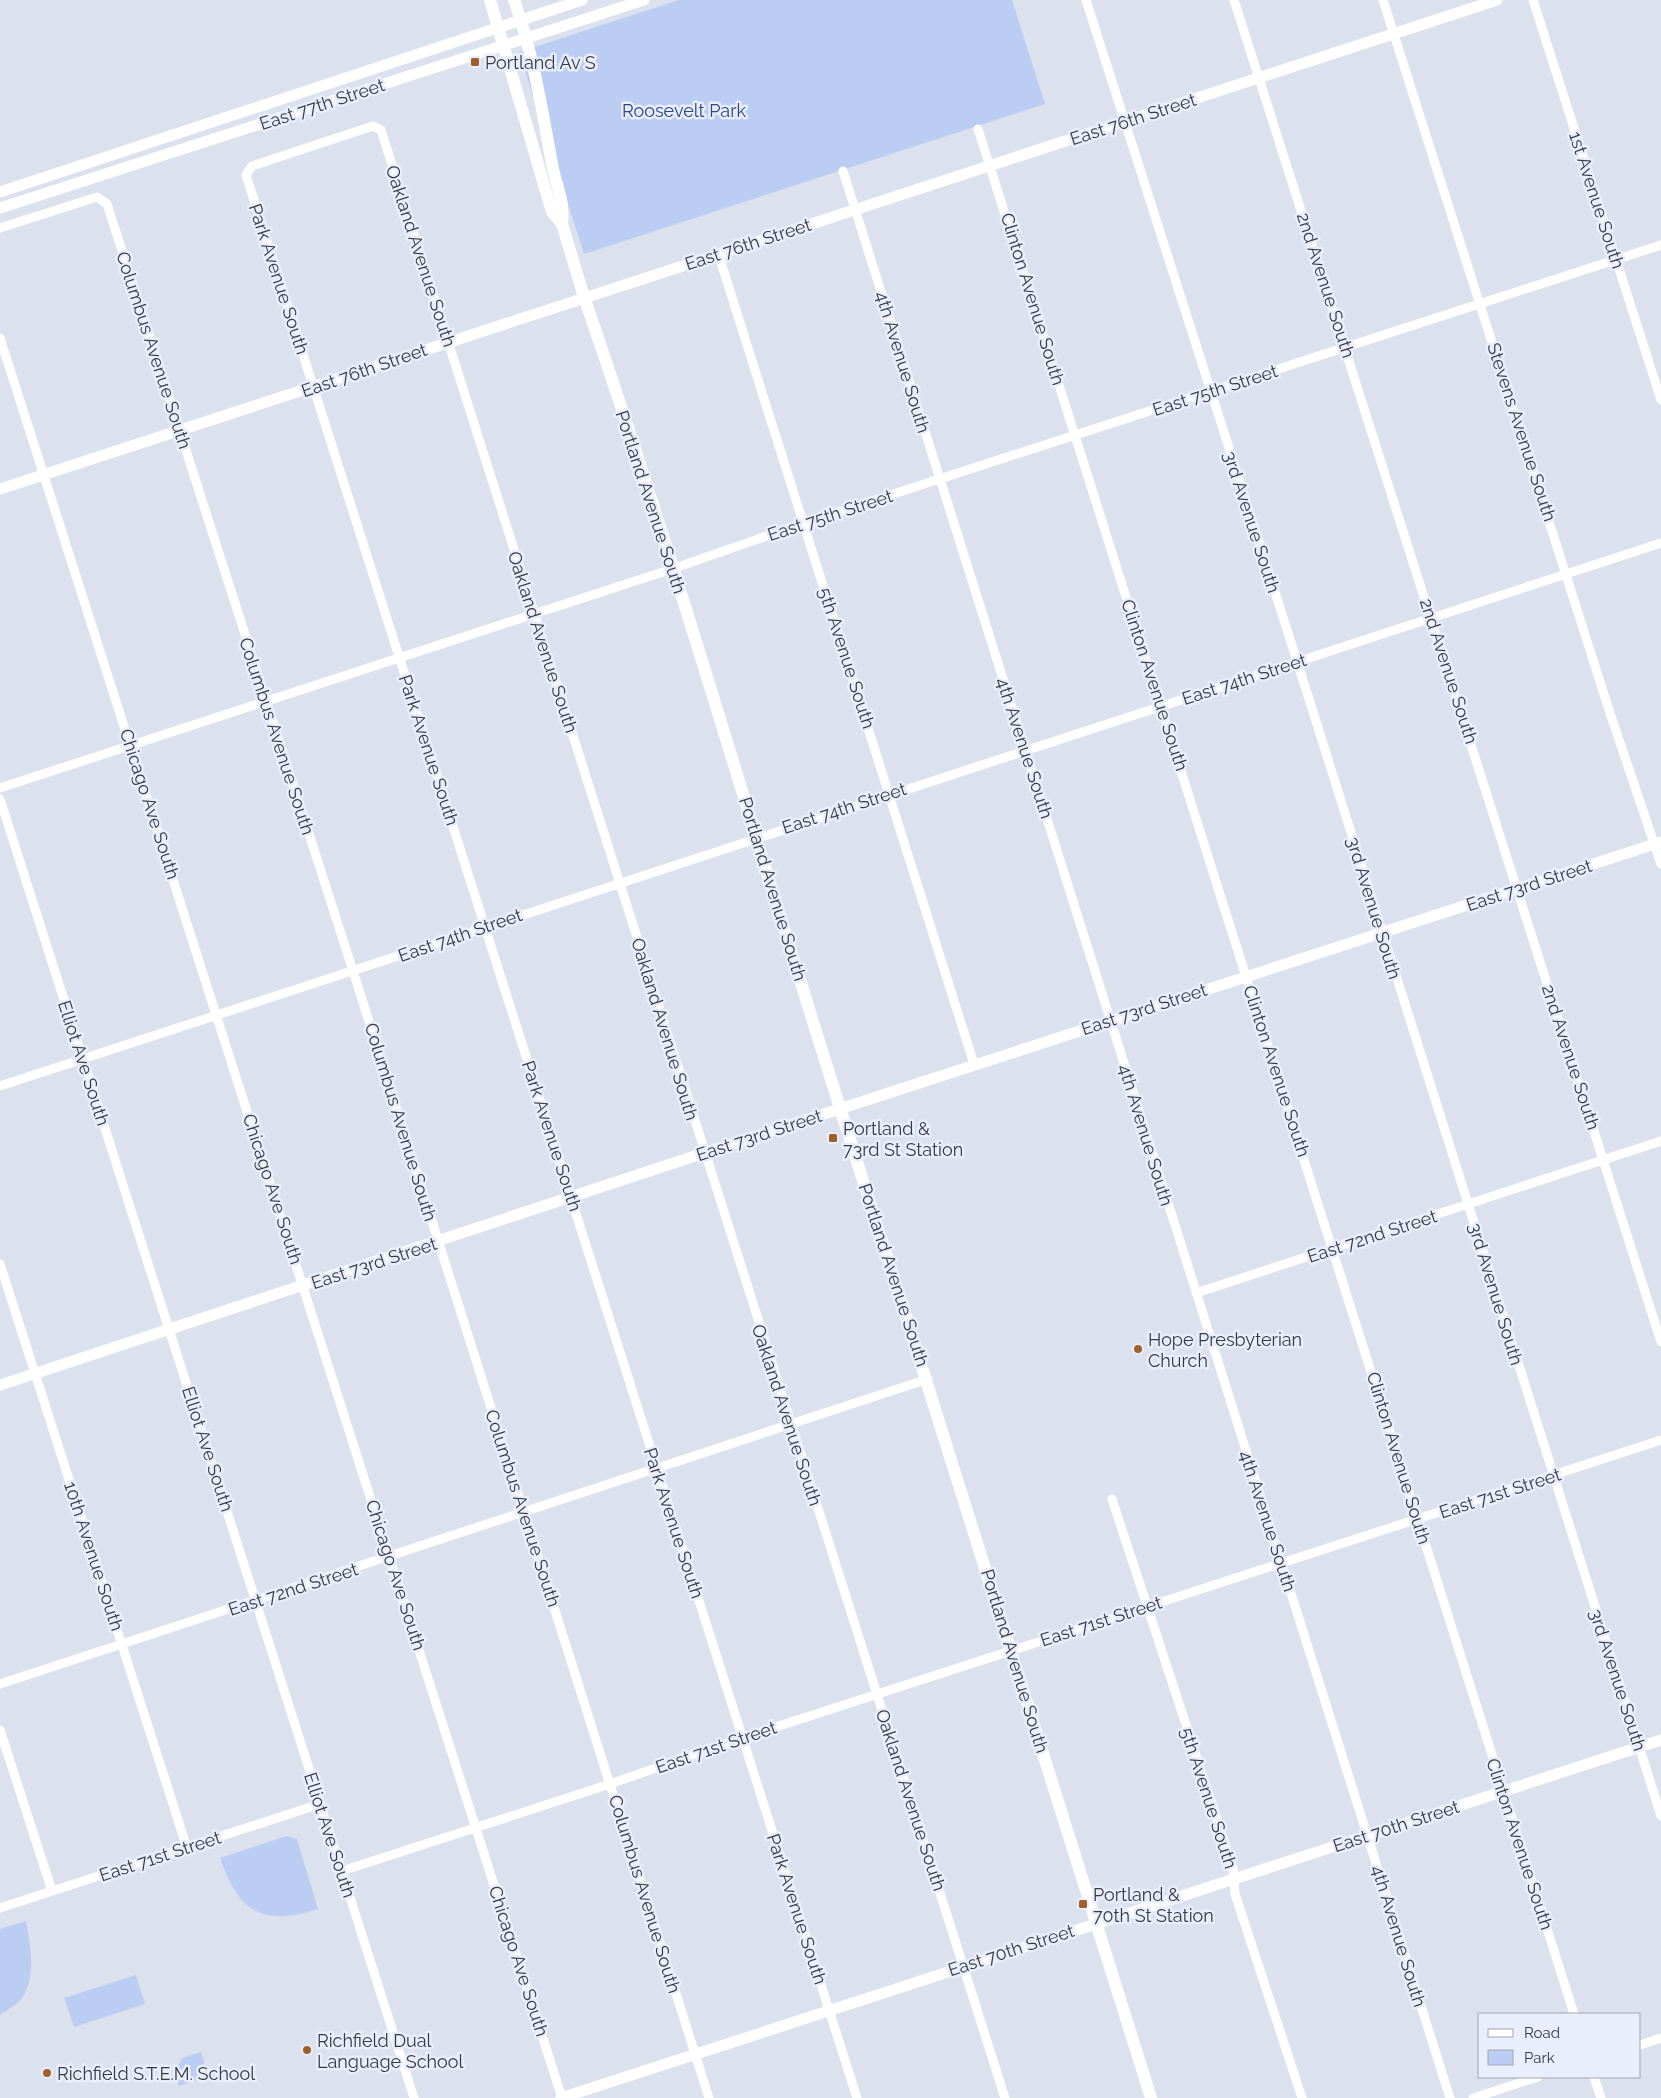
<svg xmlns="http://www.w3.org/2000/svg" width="1661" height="2098" font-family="Raleway,sans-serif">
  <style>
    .green { fill: #bccdf3 }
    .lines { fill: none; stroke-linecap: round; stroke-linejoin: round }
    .minor { stroke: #fff; stroke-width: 9 }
    .tertiary { stroke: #fff; stroke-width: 11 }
    .secondary { stroke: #fff; stroke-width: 12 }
    .poi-dot { fill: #a05f2a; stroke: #e8eefb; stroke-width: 2 }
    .labels { text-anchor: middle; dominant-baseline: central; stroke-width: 5; stroke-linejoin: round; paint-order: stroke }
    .poi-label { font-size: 18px; fill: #383a3f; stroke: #e8eefb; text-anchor: start }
    .street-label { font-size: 18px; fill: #383a3f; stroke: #e8eefb }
    .park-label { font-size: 18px; fill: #2f4583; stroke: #e8eefb }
  </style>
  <rect width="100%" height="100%" fill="#dbe1ed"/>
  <path class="green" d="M679,0H1012L1045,104L584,254L519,52Z
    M286,1836L297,1839L318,1909C262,1927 239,1912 220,1858Z
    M26,1921C30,1946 37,1975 22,1998C18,2005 6,2010 0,2015V1929Z
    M136,1975L145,2004L74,2027L64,1998Z
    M201,2052L209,2076L179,2086L175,2074L182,2058Z"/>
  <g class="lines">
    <path class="minor" d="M1086,0L1297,661L1661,1816
      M1234,0L1661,1342
      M1383,0L1609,710L1661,864
      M1533,0L1661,400
      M978,129L1574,2014
      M843,171L1450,2098
      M0,228L97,197L107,204L353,971L709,2098
      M718,253L974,1064
      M0,338L562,2098
      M0,788L672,569L804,523L1661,245
      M0,799L414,2098
      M0,1086L1661,543
      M0,1264L187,1848
      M1196,1293L1661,1141
      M1112,1499L1233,1868L1235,1894L1302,2098
      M0,1684L928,1379
      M0,1730L52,1891
      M342,1871L610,1784L742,1738L1661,1440
      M0,1908L320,1804
      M1640,2045L1661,2038
      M1594,2077L1601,2098
      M857,2098L246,175L252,166L373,126L381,130L1005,2098
      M1473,2098L1538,2077"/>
    <path class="tertiary" d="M0,192L582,0
      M0,208L644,0
      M0,489L1497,0
      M0,1385L704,1153L1661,842
      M561,2098L1661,1740"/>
    <path class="secondary" d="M490,0L552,212L562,224L584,297C677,566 755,840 841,1111C945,1440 1050,1769 1151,2098
      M514,0C533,53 542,109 552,164C556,186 565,201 562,224"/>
  </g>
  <g class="poi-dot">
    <rect x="470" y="57" width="10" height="10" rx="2.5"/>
    <rect x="828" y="1133" width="10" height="10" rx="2.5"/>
    <circle cx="1138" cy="1349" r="5"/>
    <rect x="1078" y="1899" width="10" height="10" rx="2.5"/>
    <circle cx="307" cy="2050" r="5"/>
    <circle cx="47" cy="2073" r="5"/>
  </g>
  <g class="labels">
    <g class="poi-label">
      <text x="485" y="62">Portland Av S</text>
      <text x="843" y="1128">Portland &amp;<tspan x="843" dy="21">73rd St Station</tspan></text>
      <text x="1148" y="1339">Hope Presbyterian<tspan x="1148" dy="21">Church</tspan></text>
      <text x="1093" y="1894">Portland &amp;<tspan x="1093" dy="21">70th St Station</tspan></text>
      <text x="317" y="2040">Richfield Dual<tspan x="317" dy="21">Language School</tspan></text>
      <text x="57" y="2073">Richfield S.T.E.M. School</text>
    </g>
    <g class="street-label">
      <text transform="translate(322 104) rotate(-18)">East 77th Street</text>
      <text transform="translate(1133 119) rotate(-18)">East 76th Street</text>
      <text transform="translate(1597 200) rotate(72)">1st Avenue South</text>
      <text transform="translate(748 244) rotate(-18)">East 76th Street</text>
      <text transform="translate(421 256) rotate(72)">Oakland Avenue South</text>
      <text transform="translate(279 279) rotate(72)">Park Avenue South</text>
      <text transform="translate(1326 285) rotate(72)">2nd Avenue South</text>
      <text transform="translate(1033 299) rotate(73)">Clinton Avenue South</text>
      <text transform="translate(154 350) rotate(72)">Columbus Avenue South</text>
      <text transform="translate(903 362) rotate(73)">4th Avenue South</text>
      <text transform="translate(364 370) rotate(-19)">East 76th Street</text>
      <text transform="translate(1215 390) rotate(-18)">East 75th Street</text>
      <text transform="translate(1522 432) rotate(72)">Stevens Avenue South</text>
      <text transform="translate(651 502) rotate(72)">Portland Avenue South</text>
      <text transform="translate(830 515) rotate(-18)">East 75th Street</text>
      <text transform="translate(1252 522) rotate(72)">3rd Avenue South</text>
      <text transform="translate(543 642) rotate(72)">Oakland Avenue South</text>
      <text transform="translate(847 658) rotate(72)">5th Avenue South</text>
      <text transform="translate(1449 671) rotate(72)">2nd Avenue South</text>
      <text transform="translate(1244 679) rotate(-18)">East 74th Street</text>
      <text transform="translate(1155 685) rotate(72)">Clinton Avenue South</text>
      <text transform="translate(277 736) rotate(72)">Columbus Avenue South</text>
      <text transform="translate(1025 748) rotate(72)">4th Avenue South</text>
      <text transform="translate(429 750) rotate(72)">Park Avenue South</text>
      <text transform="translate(150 804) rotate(72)">Chicago Ave South</text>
      <text transform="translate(844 808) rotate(-18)">East 74th Street</text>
      <text transform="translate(1529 885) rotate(-18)">East 73rd Street</text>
      <text transform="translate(773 889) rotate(73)">Portland Avenue South</text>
      <text transform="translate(1374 908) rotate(73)">3rd Avenue South</text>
      <text transform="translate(460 935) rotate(-19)">East 74th Street</text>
      <text transform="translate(1144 1009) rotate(-18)">East 73rd Street</text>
      <text transform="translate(665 1029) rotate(73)">Oakland Avenue South</text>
      <text transform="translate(1571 1057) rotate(72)">2nd Avenue South</text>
      <text transform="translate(84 1063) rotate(72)">Elliot Ave South</text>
      <text transform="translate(1277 1071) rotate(72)">Clinton Avenue South</text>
      <text transform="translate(401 1122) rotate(73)">Columbus Avenue South</text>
      <text transform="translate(759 1135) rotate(-18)">East 73rd Street</text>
      <text transform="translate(1146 1135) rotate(73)">4th Avenue South</text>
      <text transform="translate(552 1136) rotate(72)">Park Avenue South</text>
      <text transform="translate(273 1189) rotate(72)">Chicago Ave South</text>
      <text transform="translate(1372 1236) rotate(-18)">East 72nd Street</text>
      <text transform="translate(374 1263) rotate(-18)">East 73rd Street</text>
      <text transform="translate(894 1275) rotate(72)">Portland Avenue South</text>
      <text transform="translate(1496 1294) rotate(73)">3rd Avenue South</text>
      <text transform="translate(787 1415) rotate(72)">Oakland Avenue South</text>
      <text transform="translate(208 1449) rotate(72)">Elliot Ave South</text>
      <text transform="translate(1399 1458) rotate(73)">Clinton Avenue South</text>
      <text transform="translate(1500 1493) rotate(-18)">East 71st Street</text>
      <text transform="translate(523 1508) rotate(72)">Columbus Avenue South</text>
      <text transform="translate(1268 1521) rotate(72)">4th Avenue South</text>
      <text transform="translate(674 1523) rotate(72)">Park Avenue South</text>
      <text transform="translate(94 1556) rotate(72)">10th Avenue South</text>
      <text transform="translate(396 1575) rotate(72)">Chicago Ave South</text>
      <text transform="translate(293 1589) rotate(-18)">East 72nd Street</text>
      <text transform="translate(1101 1621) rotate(-18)">East 71st Street</text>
      <text transform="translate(1015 1661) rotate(73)">Portland Avenue South</text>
      <text transform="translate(1618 1680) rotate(72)">3rd Avenue South</text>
      <text transform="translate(716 1747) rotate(-19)">East 71st Street</text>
      <text transform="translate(1209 1798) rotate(72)">5th Avenue South</text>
      <text transform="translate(911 1800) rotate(72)">Oakland Avenue South</text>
      <text transform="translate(1396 1826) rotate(-18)">East 70th Street</text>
      <text transform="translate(330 1835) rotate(72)">Elliot Ave South</text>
      <text transform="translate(1520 1844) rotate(72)">Clinton Avenue South</text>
      <text transform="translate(160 1856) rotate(-18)">East 71st Street</text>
      <text transform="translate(645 1894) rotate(73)">Columbus Avenue South</text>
      <text transform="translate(797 1909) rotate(72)">Park Avenue South</text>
      <text transform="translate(1399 1936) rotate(73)">4th Avenue South</text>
      <text transform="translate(1011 1950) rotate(-18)">East 70th Street</text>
      <text transform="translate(519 1961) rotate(72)">Chicago Ave South</text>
    </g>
    <g class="park-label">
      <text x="684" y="110">Roosevelt Park</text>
    </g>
  </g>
  <rect x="1478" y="2013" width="162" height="65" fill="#e8eefb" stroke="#a2a6b0"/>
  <rect x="1488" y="2029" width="25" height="8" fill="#ffffff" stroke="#a2a6b0"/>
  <text x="1524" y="2038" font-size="15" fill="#383a3f">Road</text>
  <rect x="1488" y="2050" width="25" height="15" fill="#bccdf3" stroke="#a2a6b0"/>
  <text x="1524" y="2063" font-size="15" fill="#383a3f">Park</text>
</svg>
